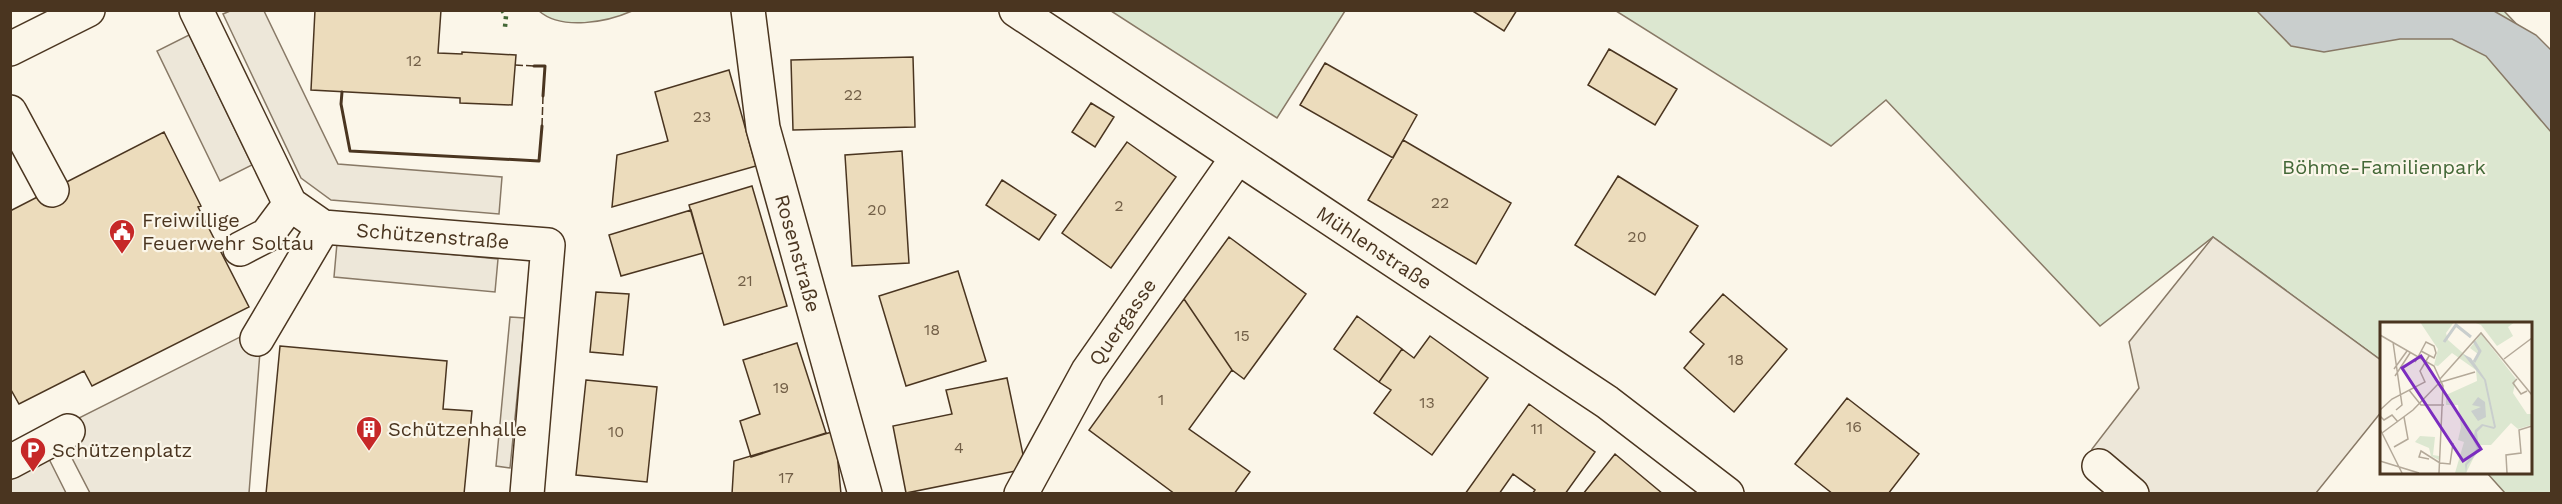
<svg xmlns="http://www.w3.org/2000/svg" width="2562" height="504" font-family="'Work Sans',sans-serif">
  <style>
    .green { fill: #dce7d0; stroke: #887966; stroke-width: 1.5 }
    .parking { fill: #ede7d9; stroke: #887966; stroke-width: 1.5 }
    .water { fill: #c9cecd; stroke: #887966; stroke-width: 1.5 }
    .building { fill: #ecdcbc; stroke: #4a3520; stroke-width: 1.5 }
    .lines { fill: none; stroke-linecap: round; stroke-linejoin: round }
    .minor-casing { stroke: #4a3520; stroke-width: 36 }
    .minor { stroke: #fbf6e9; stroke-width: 33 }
    .hedge { stroke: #436837; stroke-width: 4.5; stroke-dasharray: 3 4.5; stroke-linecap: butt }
    .fence { stroke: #4a3520; stroke-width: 1.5; stroke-dasharray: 8 3; stroke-linecap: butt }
    .wall { stroke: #4a3520; stroke-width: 3 }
    .labels { text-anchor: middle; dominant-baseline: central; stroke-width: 4.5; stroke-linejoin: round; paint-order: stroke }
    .number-label { font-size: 16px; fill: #725f47 }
    .park-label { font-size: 20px; fill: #436837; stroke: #fbf6e9 }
    .poi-label { font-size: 20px; fill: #4a3520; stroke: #fbf6e9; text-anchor: start }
    .street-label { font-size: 20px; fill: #4a3520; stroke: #fbf6e9 }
    .inset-river { fill: none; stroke: #c9cecd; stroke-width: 3 }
    .inset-road { fill: none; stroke: #b4a999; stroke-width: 1.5 }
    .view { fill: #7b2cbf; fill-opacity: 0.15; stroke: #7b2cbf; stroke-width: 3 }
    .inset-edge { fill: none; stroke: #4a3520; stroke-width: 3 }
  </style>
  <rect width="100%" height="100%" fill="#fbf6e9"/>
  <path class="green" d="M539,11H632C607,22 562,31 539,11Z
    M1111,11H1345L1277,118Z
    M1616,11H2504L2551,60V493H2505L2487,473L2530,472V324H2382V361L2213,237L2100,326L1886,100L1831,146Z"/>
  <path class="parking" d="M230,11H264L338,164L502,177L499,214L331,200L301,178L223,14Z
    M189,35L252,165L220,181L157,51Z
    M2213,237L2382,361V411L2316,493H2108L2088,468L2092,449L2139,388L2129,342Z
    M337,243L498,259L495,292L334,277Z
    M510,317L525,318L510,468L496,466Z
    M262,326L249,493H90L57,429Z
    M39,439L66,493H11L10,452Z"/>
  <path class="water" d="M2494,11L2536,35L2551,50V132L2486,56L2452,39H2400L2324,52L2291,46L2257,11Z"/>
  <path class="building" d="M315,10H441L438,53L462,54V52L516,55L512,105L460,103V98L311,90Z
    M1471,10H1517L1504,31Z
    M1609,49L1677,89L1655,125L1588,85Z
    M913,57L915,127L793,130L791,60Z
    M1325,63L1417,115L1393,158L1300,105Z
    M729,70L756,166L612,207L617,155L668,141L655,92Z
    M1091,103L1114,117L1095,147L1072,132Z
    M164,132L201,206L198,207L249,307L92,386L84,371L19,404L10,388V211Z
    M1403,140L1511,203L1476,264L1368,200Z
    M1127,142L1176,177L1111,268L1062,233Z
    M902,151L909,263L852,266L845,155Z
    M1618,176L1698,226L1655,295L1575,245Z
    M1002,180L1056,215L1039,240L986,205Z
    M752,186L787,306L724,325L689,205Z
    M691,210L703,253L621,276L609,235Z
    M1229,237L1306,294L1244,379L1232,370L1184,299Z
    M958,271L986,361L906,386L879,296Z
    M596,292L629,294L623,355L590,352Z
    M1723,294L1787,349L1734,412L1684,368L1704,344L1690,332Z
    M1184,299L1232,370L1189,429L1250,472L1234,494H1175L1089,430Z
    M1357,316L1402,349L1379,382L1334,349Z
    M1430,336L1488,378L1432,455L1374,413L1391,390L1379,382L1402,349L1414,358Z
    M797,343L826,433L751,457L740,421L760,414L743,360Z
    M280,346L447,361L443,409L472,411L464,494H266Z
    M1007,378L1026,469L906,493L893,426L952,414L946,390Z
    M586,380L657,387L647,482L576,475Z
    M1847,398L1919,454L1888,494H1833L1795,464Z
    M1529,404L1595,452L1565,494H1532L1535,490L1513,474L1499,494H1465Z
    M835,431L841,494H732L734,461Z
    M1615,454L1663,494H1583Z"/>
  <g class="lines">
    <g class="minor-casing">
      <g id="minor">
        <path id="s1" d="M196,10L290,204L323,227L548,245L527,494"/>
        <path id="s2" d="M748,10L763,128L865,494"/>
        <path id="s3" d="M1016,10L1607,402L1727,494"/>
        <path d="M10,49L88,10"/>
        <path d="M10,112L52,190"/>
        <path d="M240,249L267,235L290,204"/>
        <path d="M257,339L323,227"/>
        <path d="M10,462L68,431"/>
        <path d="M2099,466L2132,494"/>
        <path id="s4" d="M1021,494L1088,371L1237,158"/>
      </g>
    </g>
    <use href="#minor" class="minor"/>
    <path class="hedge" d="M502,10L506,16L505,27"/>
    <path class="fence" d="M515,65L534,66
      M542,126L543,96"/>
    <path class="wall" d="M534,66H545L543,96
      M342,92L341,104L350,151L539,161L542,126"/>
  </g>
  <defs>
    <g id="civic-pin" transform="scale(1.35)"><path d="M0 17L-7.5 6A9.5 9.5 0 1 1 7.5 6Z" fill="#c62828" stroke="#fbf6e9"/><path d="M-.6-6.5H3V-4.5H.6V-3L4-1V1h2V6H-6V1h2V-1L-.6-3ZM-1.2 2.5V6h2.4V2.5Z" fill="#fff"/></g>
    <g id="building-pin" transform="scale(1.35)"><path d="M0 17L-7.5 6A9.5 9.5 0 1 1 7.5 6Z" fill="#c62828" stroke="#fbf6e9"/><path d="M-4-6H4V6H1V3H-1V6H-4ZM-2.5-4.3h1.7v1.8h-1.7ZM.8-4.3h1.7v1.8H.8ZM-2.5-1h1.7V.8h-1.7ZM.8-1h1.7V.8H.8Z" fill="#fff"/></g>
    <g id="parking-pin" transform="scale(1.35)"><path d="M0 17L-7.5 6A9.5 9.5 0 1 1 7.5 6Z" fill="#c62828" stroke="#fbf6e9"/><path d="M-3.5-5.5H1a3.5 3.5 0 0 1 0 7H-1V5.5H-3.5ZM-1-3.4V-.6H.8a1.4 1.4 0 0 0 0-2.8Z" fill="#fff"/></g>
  </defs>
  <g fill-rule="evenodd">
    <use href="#civic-pin" x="122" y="232"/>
    <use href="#building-pin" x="369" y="429"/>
    <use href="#parking-pin" x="33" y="450"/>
  </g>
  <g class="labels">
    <g class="number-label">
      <text x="414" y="60">12</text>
      <text x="853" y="94">22</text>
      <text x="702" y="116">23</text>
      <text x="1440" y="202">22</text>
      <text x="1119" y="205">2</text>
      <text x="877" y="209">20</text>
      <text x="1637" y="236">20</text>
      <text x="745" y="280">21</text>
      <text x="932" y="329">18</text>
      <text x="1242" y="335">15</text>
      <text x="1736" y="359">18</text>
      <text x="781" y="387">19</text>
      <text x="1161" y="399">1</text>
      <text x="1427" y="402">13</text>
      <text x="1854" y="426">16</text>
      <text x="1537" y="428">11</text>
      <text x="616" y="431">10</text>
      <text x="959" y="447">4</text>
      <text x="786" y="477">17</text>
    </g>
    <g class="park-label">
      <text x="2384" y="167">Böhme-Familienpark</text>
    </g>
    <g class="poi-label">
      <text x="142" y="220">Freiwillige<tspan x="142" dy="23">Feuerwehr Soltau</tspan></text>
      <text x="388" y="429">Schützenhalle</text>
      <text x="52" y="450">Schützenplatz</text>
    </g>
    <g class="street-label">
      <text stroke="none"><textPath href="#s1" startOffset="366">Schützenstraße</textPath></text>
      <text stroke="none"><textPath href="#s3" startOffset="430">Mühlenstraße</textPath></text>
      <text stroke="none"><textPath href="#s2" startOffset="249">Rosenstraße</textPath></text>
      <text stroke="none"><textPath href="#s4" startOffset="200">Quergasse</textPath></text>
    </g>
  </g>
  <g transform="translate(2380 322)">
    <rect width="152" height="152" fill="#fbf6e9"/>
    <path d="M40,0H74L66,11L68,18L93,40L98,32L90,26L101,12L136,57L133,71L147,92H151V103L138,107L131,101L111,123H100L86,151H75L84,120L78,118L81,105L78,83H66V73L97,59L96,48L72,31L58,44L54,43L58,27ZM93,0H135L128,5L133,14L117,24L101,3ZM40,114L55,115L53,133L59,134V138L51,134L49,126L35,120Z" fill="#dce7d0"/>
    <path d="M83,32L91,36L106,58L116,105L114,107L103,104L97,110L99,129L87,143L86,151L85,142L97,126L93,118L95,108L102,102L114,105L104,58ZM98,75L105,80L106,95L98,99L91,89L101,85L92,83Z" fill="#c9cecd"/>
    <path class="inset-river" d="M94,19L100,29L94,40M64,20L76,3L91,15"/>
    <path class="inset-road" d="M0,13L54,44L63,64L59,151M13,20L22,83L16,88M124,37L152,16M35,40L38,35L46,20L54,24L56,31L54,36L41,29M14,47L27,29M15,54L30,31M60,57L101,11L152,73M137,57L133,61L141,72L147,69M61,60L95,50M29,68L41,83H64M0,88L12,77L45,60L40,49L49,34M0,94L4,98L12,93L18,100M0,107L22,151M2,111L33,88L61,59M14,125L28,117L24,95M49,137L39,135L41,129L60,141M0,139L39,151M60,141L70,142L73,121M127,151L126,133L141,131L139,108L152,104"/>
    <path class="view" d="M41,34L101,127L83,139L22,46Z"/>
    <rect width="152" height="152" class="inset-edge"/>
  </g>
  <rect width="2562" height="504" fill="none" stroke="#4a3520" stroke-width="24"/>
</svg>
